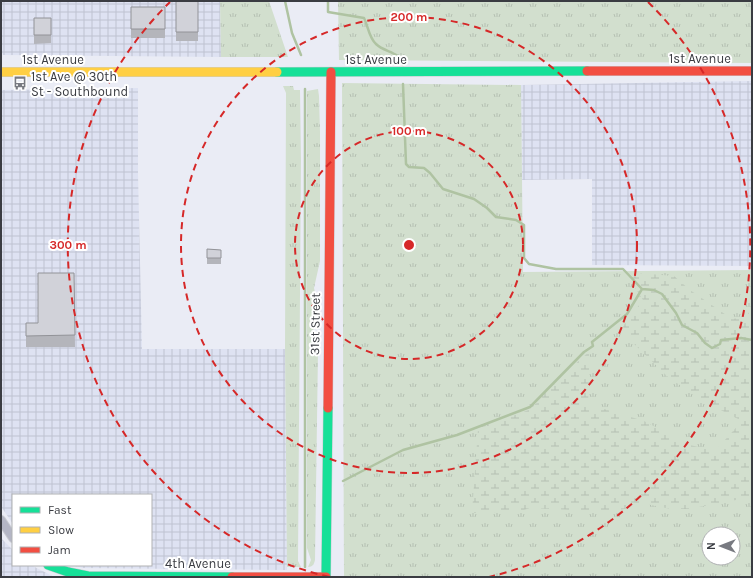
<svg xmlns="http://www.w3.org/2000/svg" width="753" height="578" font-family="Karla,sans-serif">
  <style>
    .industrial { fill: url(#industrial-grid) }
    .grass { fill: url(#grass-tufts); fill-rule: evenodd }
    .wetland { fill: url(#wetland-marsh) }
    .lines { fill: none; stroke-linecap: round; stroke-linejoin: round }
    .stream { stroke: #afc3a2; stroke-width: 2.5 }
    .street-casing { stroke: #c8cad0; stroke-width: 10 }
    .fast-casing { stroke: #c8cad0; stroke-width: 10 }
    .slow-casing { stroke: #c8cad0; stroke-width: 10 }
    .jam-casing { stroke: #c8cad0; stroke-width: 10 }
    .street { stroke: #b4b6c5; stroke-width: 8 }
    .fast { stroke: #16e098; stroke-width: 9 }
    .slow { stroke: #ffcf43; stroke-width: 9 }
    .jam { stroke: #f24e42; stroke-width: 9 }
    .wall { fill: #b4b5bb }
    .building { fill: #d1d2d9; stroke: #929398 }
    .ring { fill: none; stroke: #d62828; stroke-width: 2; stroke-dasharray: 7 5 }
    .labels { text-anchor: middle; dominant-baseline: central; stroke-width: 4; stroke-linejoin: round; paint-order: stroke }
    .street-label { font-size: 13px; fill: #3a3c42; stroke: #fff }
    .poi-label { font-size: 13px; fill: #3a3c42; stroke: #fff; text-anchor: start }
    .centre { fill: #d62828; stroke: #fff; stroke-width: 2 }
    .ring-label { font-size: 12px; text-anchor: middle; font-weight: bold; fill: #d62828; stroke: #fff; stroke-width: 4; stroke-linejoin: round; paint-order: stroke }
  </style>
  <defs>
    <pattern id="industrial-grid" width="8" height="8" patternUnits="userSpaceOnUse"><rect width="8" height="8" fill="#dee2f2"/><path d="M0 4h8M4 0v8" fill="none" stroke="#bfc3d1"/></pattern>
    <pattern id="grass-tufts" width="24" height="20" patternUnits="userSpaceOnUse"><rect width="24" height="20" fill="#d2dfce"/><path d="M3 7l-1-3M5 7V3M7 7l1-3M15 17l-1-3M17 17v-4M19 17l1-3" fill="none" stroke="#b5c0b2"/></pattern>
    <pattern id="wetland-marsh" width="20" height="14" patternUnits="userSpaceOnUse"><rect width="20" height="14" fill="#d2dfce"/><path d="M1 5h8M5 5V1M11 12h8M15 12V8" fill="none" stroke="#b5c0b2"/></pattern>
  </defs>
  <rect width="100%" height="100%" fill="#eaecf5"/>
  <path class="industrial" d="M1,1H220L221,57L3,55L1,51Z
    M752,81V266L592,265V179L522,180L521,85Z
    M138,88V174L142,349H285L287,570L83,568L71,565H151V495H13V524L2,508L1,503V90Z
    M1,538L13,550V565H31L54,577H1Z"/>
  <path class="grass" d="M220,1H269L288,57H221Z
    M338,1H752V63L339,60Z
    M342,83L521,85L523,272L752,270V577H344ZM709,534H733V558H709Z
    M283,86H293L294,90H300L301,160L298,561L301,567H287L285,349L286,93Z
    M318,89L319,96L320,132V261L314,288L316,297V315L313,327L318,351L315,560C314,564 313,567 308,567L311,560L307,548V91Z"/>
  <path class="wetland" d="M625,272L674,276L690,290L732,319L746,317L751,309H752V497L688,509H671L646,504L611,512L530,508L521,511L472,513L478,429L531,409L566,372L590,351L588,404L644,421L690,445L715,451L742,421L711,405L669,378L626,336L623,326L643,300Z"/>
  <g class="lines">
    <path class="stream" d="M285,1L292,33L301,55
      M328,1V12L364,18C368,26 369,38 376,44C385,53 400,51 403,65
      M305,89V567
      M642,289L654,290L662,294L676,313L682,325L697,333L705,343L712,348L720,344L721,340L741,338L752,340
      M343,481L403,450L457,435L530,407L584,352L593,346L592,342L627,314L642,289L623,269H556L529,264L524,258V225L516,220L496,217L487,208L474,199L443,189L430,173L424,168L409,167L406,164L403,84"/>
    <g class="street-casing">
      <path id="street" d="M1,520L13,538"/>
    </g>
    <g class="fast-casing">
      <path id="fast" d="M277,72L587,71
        M48,565L68,572L88,576L232,577
        M326,577L328,408"/>
    </g>
    <g class="slow-casing">
      <path id="slow" d="M1,72H277"/>
    </g>
    <g class="jam-casing">
      <path id="jam" d="M587,71H752
        M328,408L331,72
        M232,577H326"/>
    </g>
    <use href="#street" class="street"/>
    <use href="#fast" class="fast"/>
    <use href="#slow" class="slow"/>
    <use href="#jam" class="jam"/>
  </g>
  <path class="wall" d="M176,1H198V41H176Z
    M131,7H165V38H131Z
    M34,18H51V43L34,44Z
    M207,249L221,250V264H207Z
    M74,273L75,347H26V323H38Z"/>
  <path class="building" d="M176,1H198V32H176Z
    M131,7H165V29H131Z
    M34,18H51V35H34Z
    M207,249L221,250V258H207Z
    M38,273H74L75,335L26,336V323H38Z"/>
  <g class="ring">
    <circle cx="409" cy="245" r="114"/>
    <circle cx="409" cy="245" r="228"/>
    <path d="M329 577A341 341 0 0 1 170 2M648 2A341 341 0 0 1 489 577"/>
  </g>
  <defs>
    <g id="bus-bare" transform="scale(1.08)"><path d="M-5-6H5V4H4V6H2V4H-2V6H-4V4H-5ZM-3.5-4V0h7V-4ZM-3.5 1.2v1.5H-2V1.2ZM2 1.2v1.5H3.5V1.2Z" fill="#787a81" stroke="#fff" stroke-width="2.5" paint-order="stroke"/></g>
  </defs>
  <g fill-rule="evenodd">
    <use href="#bus-bare" x="20" y="83"/>
  </g>
  <g class="labels">
    <g class="street-label">
      <text x="700" y="58">1st Avenue</text>
      <text x="53" y="59">1st Avenue</text>
      <text x="376" y="59">1st Avenue</text>
      <text transform="translate(315 324) rotate(-89)">31st Street</text>
      <text x="198" y="563">4th Avenue</text>
    </g>
    <g class="poi-label">
      <text x="31" y="76">1st Ave @ 30th<tspan x="31" dy="15">St - Southbound</tspan></text>
    </g>
  </g>
  <circle cx="409" cy="245" r="6" class="centre"/>
  <g class="ring-label">
    <text x="409" y="21">200 m</text>
    <text x="409" y="135">100 m</text>
    <text x="68" y="249">300 m</text>
  </g>
  <rect width="753" height="578" fill="none" stroke="#3a3c42" stroke-width="4"/>
  <rect x="12" y="494" width="140" height="72" fill="#ffffff" stroke="#b0b1b3"/>
  <rect x="20" y="507" width="20" height="6" fill="#16e098" stroke="#b0b1b3"/>
  <text x="48" y="514" font-size="12" fill="#3a3c42">Fast</text>
  <rect x="20" y="527" width="20" height="6" fill="#ffcf43" stroke="#b0b1b3"/>
  <text x="48" y="534" font-size="12" fill="#3a3c42">Slow</text>
  <rect x="20" y="547" width="20" height="6" fill="#f24e42" stroke="#b0b1b3"/>
  <text x="48" y="554" font-size="12" fill="#3a3c42">Jam</text>
  <g transform="translate(721 546) rotate(270)"><circle r="19" fill="#ffffff" stroke="#b0b1b3"/>
  <path d="M0-3L7 15L0 10L-7 15Z" fill="#787a81"/>
  <text y="-6" font-size="11" font-weight="bold" text-anchor="middle" fill="#3a3c42">N</text>
  </g>
</svg>
